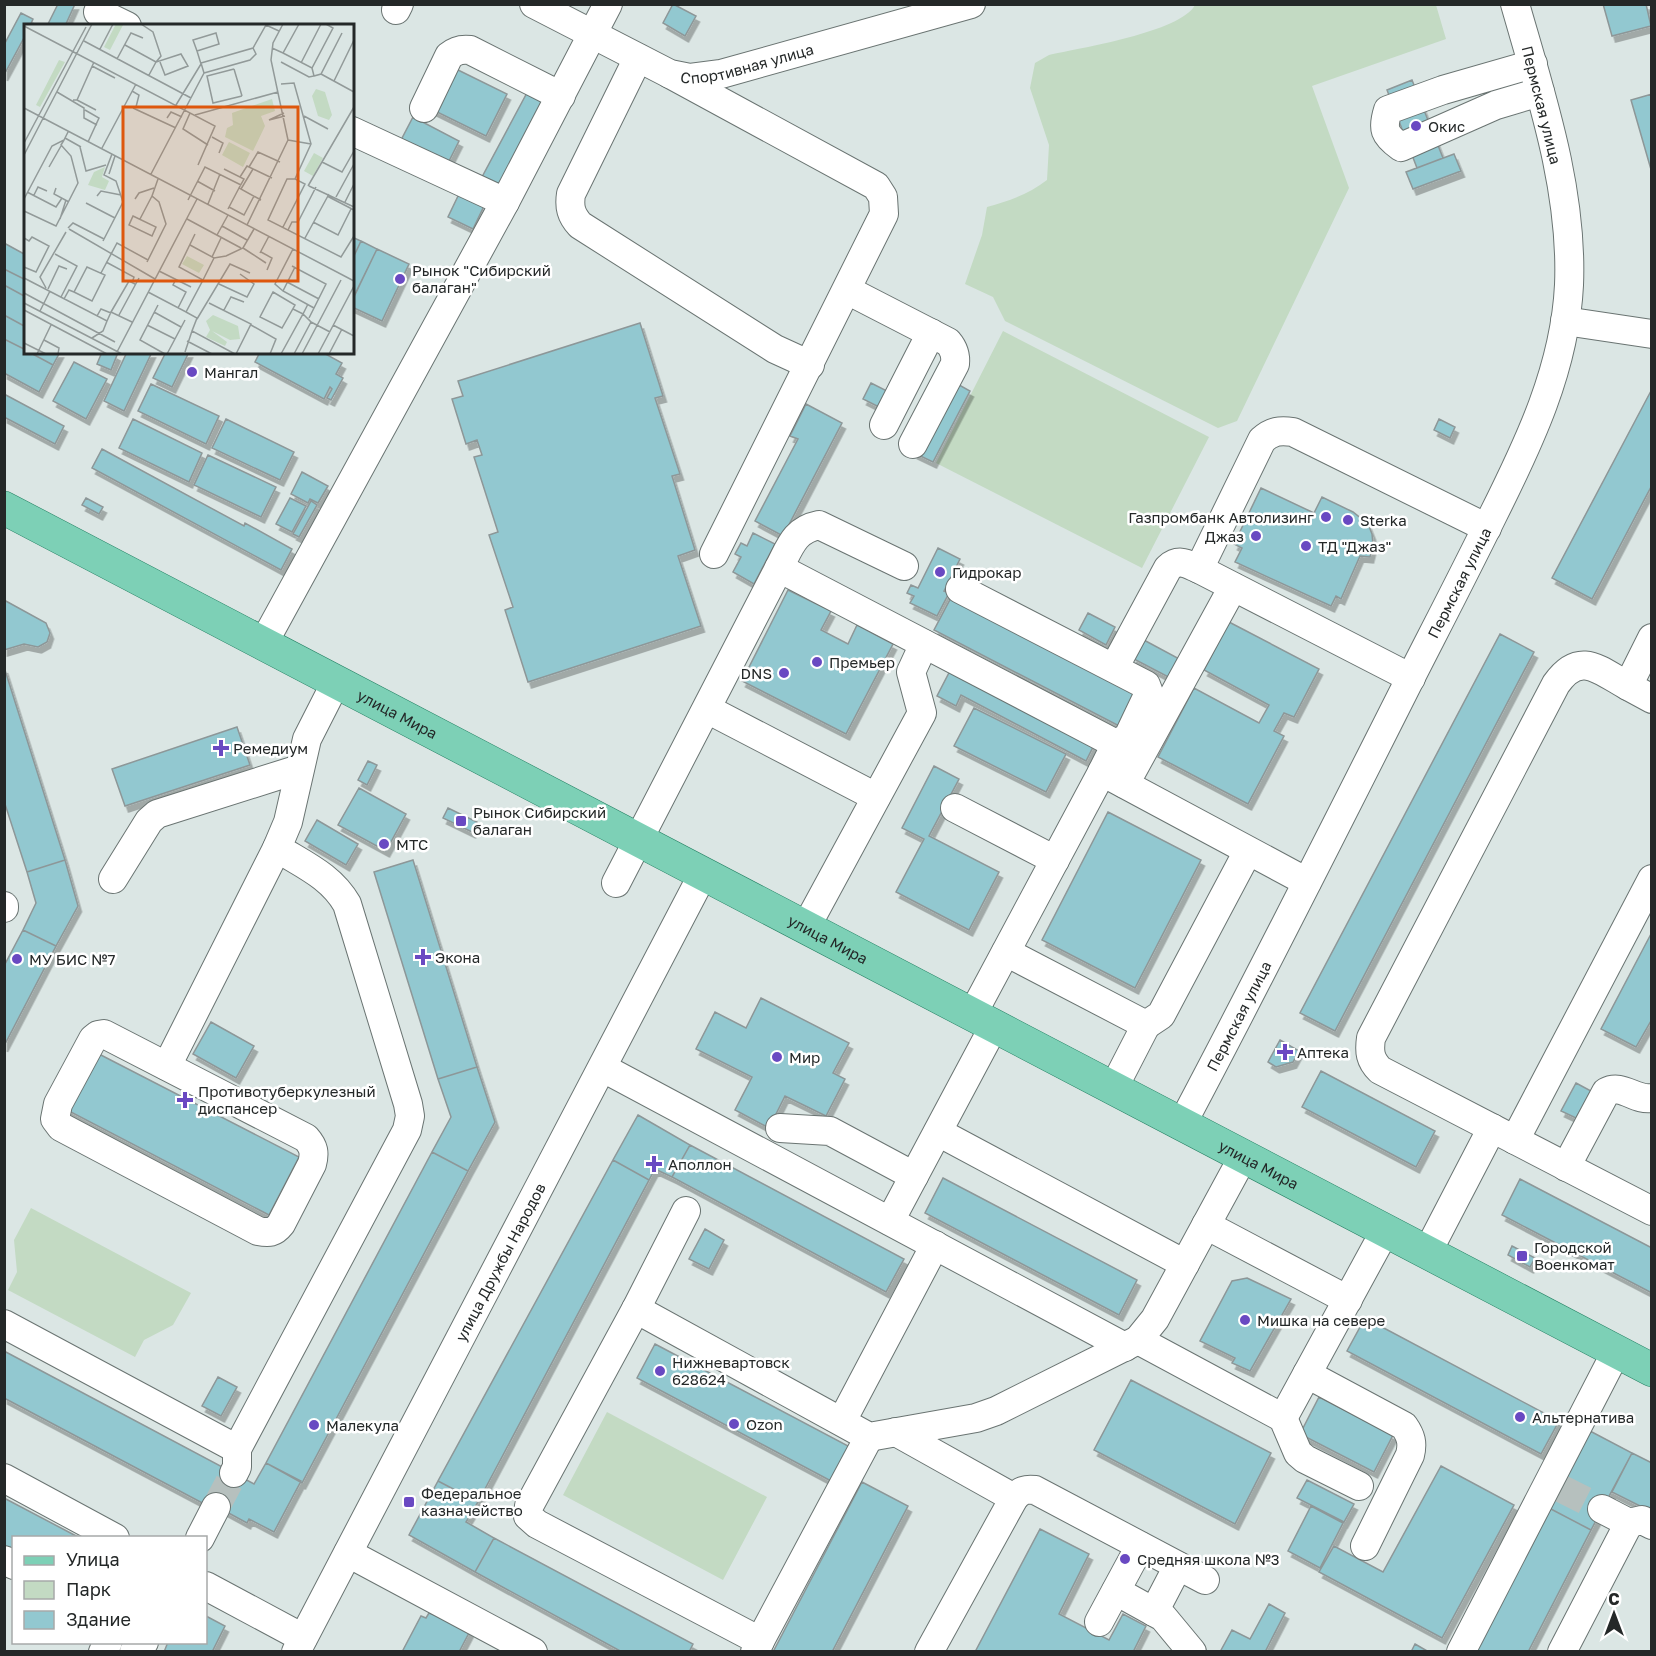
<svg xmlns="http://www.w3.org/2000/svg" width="1656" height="1656" font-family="'Golos Text',sans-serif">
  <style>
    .green { fill: #c3dac3 }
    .building { fill: #92c8d0; stroke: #8d9798; stroke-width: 1.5; filter: url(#shadow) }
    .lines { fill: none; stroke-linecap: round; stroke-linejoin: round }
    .minor-tunnel { stroke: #b6c0be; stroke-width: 28; stroke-dasharray: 28 14; stroke-linecap: butt }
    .minor-casing { stroke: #6a7472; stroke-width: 30 }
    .major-casing { stroke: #268164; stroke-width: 34 }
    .minor { stroke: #fff; stroke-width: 28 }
    .major { stroke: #7dd0b6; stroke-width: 33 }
    .poi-dot { fill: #6949c2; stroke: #fff; stroke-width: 2 }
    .labels { text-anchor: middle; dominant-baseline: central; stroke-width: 5; stroke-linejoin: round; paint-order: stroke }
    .street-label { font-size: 15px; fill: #242828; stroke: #fff }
    .poi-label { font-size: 15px; fill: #242828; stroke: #fff; text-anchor: start }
    .inset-road { fill: none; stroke: #929a99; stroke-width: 1.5 }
    .view { fill: #de570d; fill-opacity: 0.15; stroke: #de570d; stroke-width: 3 }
    .inset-edge { fill: none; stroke: #242828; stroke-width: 3 }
  </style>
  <defs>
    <filter id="shadow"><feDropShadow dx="3.5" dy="6" stdDeviation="0" flood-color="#0004"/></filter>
  </defs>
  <rect width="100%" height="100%" fill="#dbe6e4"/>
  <path class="green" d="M1195,5H1436L1446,39L1312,86L1349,188L1237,421L1218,428L1005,321L993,297L965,284L982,235L987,207C1009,201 1029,194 1047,180L1049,145L1030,88L1035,63L1049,55C1080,48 1181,32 1195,5Z
    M1003,331L1209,437L1142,568L936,463Z
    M31,1208L191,1293L173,1325L144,1340L135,1357L8,1290L17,1272L14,1240Z
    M607,1412L767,1497L723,1580L563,1495Z"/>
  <path class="building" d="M58,4H75L65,26H47Z
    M673,4L696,16L685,36L663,23Z
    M1603,4H1646L1651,26L1612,36Z
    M21,13L33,19L30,26H26V34L4,75V45Z
    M454,68L507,94L486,136L433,110Z
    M1412,80L1443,158L1417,168L1387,90Z
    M529,89L545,98L498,186L482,177Z
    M1652,94V173L1631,100Z
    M413,117L459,141L447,165L400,142Z
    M1454,154L1461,171L1413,189L1406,172Z
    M459,194L484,206L473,229L448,217Z
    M352,237L361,241L352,260Z
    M361,241L377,249L352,300V260Z
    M4,243L26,255V280L4,269Z
    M377,249L409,264L382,321L352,307V301Z
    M4,269L26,280V297L4,285Z
    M4,285L26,297V327L4,315Z
    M4,315L26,327V350L4,339Z
    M640,323L663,396L655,398L680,474L672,476L695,550L678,556L701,626L528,682L505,610L513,607L489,535L498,532L474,457L482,455L477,440L466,444L452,399L463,396L458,381Z
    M4,339L26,350V352H29L53,365L39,392L4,373Z
    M29,352H60L53,365Z
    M102,352H111L117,355L111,370L97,364Z
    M127,352H152L124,411L104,401Z
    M166,352H189L172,387L153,378Z
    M260,352H322L342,363L336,374L343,378L331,400L327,398L332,389L330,387L324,399L255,362Z
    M74,362L107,379L86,419L53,401Z
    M952,381L970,391L933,462L914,453Z
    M871,383L887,391L879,407L863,399Z
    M151,384L219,416L206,444L138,411Z
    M1652,389V485L1592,599L1552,578Z
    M4,394L64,426L55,444L4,417Z
    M806,404L842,423L783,536L755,521L798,439L790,436Z
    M133,419L202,453L189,482L119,448Z
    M226,419L294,452L280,480L212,448Z
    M1439,419L1455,427L1450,438L1434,430Z
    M102,449L244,526L245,523L292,549L281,570L92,468Z
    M208,455L276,487L261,517L194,485Z
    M302,472L328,486L318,503L310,499L308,503L291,494Z
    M1261,488L1314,513L1322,497L1353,512L1368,524L1372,534L1373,545L1370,557L1360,556L1341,599L1336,596L1331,606L1235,562L1242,548L1234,544Z
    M86,498L103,507L99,514L82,505Z
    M290,498L306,506L292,532L276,524Z
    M311,501L317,505L299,537L293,534Z
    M753,533L775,544L754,584L733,572L741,557L735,554L741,543L747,546Z
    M938,548L960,559L944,591L949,593L937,616L910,603L914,596L907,593L911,585L918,588Z
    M788,590L831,611L821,630L848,644L857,625L893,644L846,734L742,681Z
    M953,594L1142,692L1123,728L934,630Z
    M4,600L46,623L50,633L47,642L38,647L24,644L4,650Z
    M1088,613L1115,627L1106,645L1079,630Z
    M1229,622L1319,669L1294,717L1284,713L1274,731L1284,736L1248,804L1158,757L1194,688L1259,723L1269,705L1204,670Z
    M1500,634L1534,652L1335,1031L1300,1013Z
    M1142,639L1185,662L1176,681L1132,658Z
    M953,665L1096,741L1086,761L961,695L956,706L937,696Z
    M4,667L65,860L27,872L4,801Z
    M974,708L1066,754L1046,792L954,746Z
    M237,727L250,765L125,806L112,769Z
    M368,761L377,765L367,785L358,780Z
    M934,766L959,779L929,836L999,872L969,930L896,892L924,839L902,828Z
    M359,788L406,814L386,851L338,825Z
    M448,808L477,822L472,832L443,818Z
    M1108,812L1201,860L1135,988L1042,940Z
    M317,820L358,844L346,865L305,841Z
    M65,860L78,906L56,946L23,930L36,903L27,872Z
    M413,860L477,1067L438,1079L374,872Z
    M23,930L56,946L4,1046V966Z
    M1652,932V1019L1636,1047L1601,1029Z
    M761,998L849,1043L833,1073L845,1079L826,1116L785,1096L769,1128L735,1110L752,1077L696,1049L715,1012L746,1028Z
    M211,1022L254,1046L236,1078L193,1054Z
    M1280,1040L1299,1051L1293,1062L1276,1067L1268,1062Z
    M97,1053L299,1157L269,1215L67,1110Z
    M477,1067L495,1122L468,1171L432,1152L451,1117L438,1079Z
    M1321,1071L1435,1131L1416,1167L1302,1107Z
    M1576,1083L1591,1091L1576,1118L1561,1111Z
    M638,1115L690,1145L672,1177L655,1169L649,1180L613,1160Z
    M690,1145L904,1259L886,1292L672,1177Z
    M432,1152L468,1171L302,1483L266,1463Z
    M613,1160L649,1180L478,1502L438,1481Z
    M943,1178L1137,1280L1119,1315L925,1213Z
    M1520,1179L1652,1248V1293L1502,1215Z
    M705,1229L724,1240L709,1269L689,1259Z
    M1512,1246L1535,1258L1530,1267L1508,1255Z
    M1247,1278L1291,1299L1250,1371L1232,1363L1235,1358L1200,1341L1232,1281Z
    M1365,1318L1559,1421L1541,1454L1347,1351Z
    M655,1344L850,1447L831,1481L637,1378Z
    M4,1351L228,1470L208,1506L4,1398Z
    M218,1377L237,1387L221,1416L202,1406Z
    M1131,1380L1271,1453L1235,1524L1094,1450Z
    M1319,1397L1393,1435L1374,1472L1300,1434Z
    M1590,1431L1632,1453L1591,1530L1549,1508Z
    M1632,1453L1652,1463V1512L1612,1492Z
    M266,1463L301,1481L274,1532L249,1519L247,1523L210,1503L228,1470L254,1484Z
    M1441,1466L1514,1505L1442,1638L1319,1572L1334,1546L1383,1572Z
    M1307,1480L1354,1504L1344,1522L1297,1498Z
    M438,1481L478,1502L466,1522L494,1538L475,1572L409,1535Z
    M862,1482L908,1506L832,1652H773Z
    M4,1498L80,1538H14V1551L4,1547Z
    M1311,1506L1343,1523L1320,1568L1288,1551Z
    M1549,1508L1591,1530L1528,1652H1475Z
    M1040,1529L1089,1554L1059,1614L1109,1640L1123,1614L1146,1626L1133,1652H975Z
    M494,1538L693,1644L689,1652H622L475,1572Z
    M1269,1604L1285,1613L1265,1652H1220L1232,1630L1250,1639Z
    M429,1613L471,1629L459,1652H402L421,1616L426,1618Z
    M206,1616L225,1626L212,1652H164L168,1642H206Z
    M1415,1644L1429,1652H1411Z"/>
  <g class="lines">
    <path class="minor-tunnel" d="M1560,1488L1602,1509
      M216,1507L234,1473"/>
    <g class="minor-casing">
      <g id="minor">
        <path id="s1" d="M534,4L670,74L690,78L721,74L971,4"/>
        <path d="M396,10L399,4"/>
        <path d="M98,12L127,26"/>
        <path d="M638,58L571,194C569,207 571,215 580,225L775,349L810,365"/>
        <path d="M1533,64L1443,90L1388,110C1382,129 1384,135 1401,147L1496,105L1540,92"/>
        <path d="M670,74L876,186L883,197L884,214L714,554"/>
        <path d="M424,108L449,56C456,50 462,49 470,50L561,96"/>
        <path d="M352,131L505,202"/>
        <path d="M847,290L948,342C954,349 956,355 955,364L913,444"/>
        <path d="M1565,321L1652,334"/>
        <path d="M884,425L931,333"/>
        <path d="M779,568C790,547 794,530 819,525L904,566"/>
        <path d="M1199,569L1262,440C1272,431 1280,430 1293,432L1487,528"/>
        <path d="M960,589L1146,685L1149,693L1128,737L1116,744L1102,772L1307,882"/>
        <path d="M1652,638L1628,686L1652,699"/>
        <path d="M263,644L505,202L608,4"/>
        <path d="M1114,668L1168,568C1179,558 1187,564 1199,569L1411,678"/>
        <path d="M1628,686C1599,670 1580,650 1556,684L1371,1038C1369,1052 1370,1060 1380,1070L1652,1211"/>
        <path d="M707,709L876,797"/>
        <path d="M1125,784L1233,587"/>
        <path d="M955,808L1055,860"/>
        <path d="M113,879L149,821L157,814L299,769"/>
        <path d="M616,883L779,568L1116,744"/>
        <path d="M4,906V908"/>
        <path d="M806,927L922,713L911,672L924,644"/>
        <path d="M1006,952L1146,1025L1161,1015L1248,851"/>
        <path d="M972,1015L1102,772"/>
        <path d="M104,1034L306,1138C314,1147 315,1153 312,1164L281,1224C274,1233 269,1233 258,1231L61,1127L55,1119L58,1104L93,1039L98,1035Z"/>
        <path d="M167,1066L277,848"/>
        <path d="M603,1068L1125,1347"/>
        <path d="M1113,1089L1146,1025"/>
        <path id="s2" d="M1182,1124C1260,977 1335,828 1410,679C1438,624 1466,570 1493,515C1529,443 1565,368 1569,285C1573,190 1541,95 1515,4"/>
        <path d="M780,1128L830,1131L914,1176"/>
        <path d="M938,1132L1185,1264"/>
        <path d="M1515,1140L1652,879"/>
        <path d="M1566,1167L1606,1092C1622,1083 1635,1101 1652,1098"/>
        <path d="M686,1211L636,1309L529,1506L528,1516L537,1524L760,1641L755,1652"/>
        <path d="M890,1221L994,1026"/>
        <path d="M1206,1225L1348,1300"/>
        <path d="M1427,1253L1492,1128"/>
        <path d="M636,1309L869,1437L976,1418L996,1411L1138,1340L1155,1319L1243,1157"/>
        <path d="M4,1324L237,1449"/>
        <path d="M1138,1340L1283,1418L1298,1453L1305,1459L1359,1486"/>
        <path d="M1307,1374L1404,1426C1411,1436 1413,1443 1410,1455L1365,1546"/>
        <path d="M1283,1418L1385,1231"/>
        <path d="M842,1421L935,1245"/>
        <path d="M896,1432L1014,1498"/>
        <path d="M234,1473L237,1467V1449L407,1130L410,1116L408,1104L347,904C331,876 304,865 277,848L288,822L307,739L336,682"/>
        <path d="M4,1478L115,1538"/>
        <path d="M1602,1509L1629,1523L1642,1520L1652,1525"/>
        <path d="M200,1538L216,1507"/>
        <path d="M348,1553L533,1652"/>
        <path d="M4,1560L14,1565"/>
        <path d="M206,1586L303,1638"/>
        <path d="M1116,1591L1163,1617L1192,1652"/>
        <path d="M1154,1612L1178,1566"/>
        <path d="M1099,1622L1140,1546"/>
        <path d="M760,1641L869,1437"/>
        <path d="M103,1652L108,1642"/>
        <path d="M134,1652L144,1642"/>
        <path id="s3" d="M296,1652L703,874"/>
        <path d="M929,1652L1014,1498C1021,1490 1026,1489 1035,1490L1205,1580"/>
        <path d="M1461,1652L1616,1352"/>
        <path d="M1562,1652L1629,1523"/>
      </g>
    </g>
    <g class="major-casing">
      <g id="major">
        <path id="s4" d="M4,508L1652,1370"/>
      </g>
    </g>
    <use href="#minor" class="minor"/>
    <use href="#major" class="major"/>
  </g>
  <g class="poi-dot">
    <circle cx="1416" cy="126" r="6"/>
    <circle cx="400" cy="279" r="6"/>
    <circle cx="192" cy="372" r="6"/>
    <circle cx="1326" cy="517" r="6"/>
    <circle cx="1348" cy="520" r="6"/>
    <circle cx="1256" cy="536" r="6"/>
    <circle cx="1306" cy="546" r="6"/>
    <circle cx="940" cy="572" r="6"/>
    <circle cx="817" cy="662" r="6"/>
    <circle cx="784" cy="673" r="6"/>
    <path d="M218 739h6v6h6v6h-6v6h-6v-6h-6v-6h6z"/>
    <rect x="455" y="815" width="12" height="12" rx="3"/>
    <circle cx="384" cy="844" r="6"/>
    <path d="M420 948h6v6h6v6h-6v6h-6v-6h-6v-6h6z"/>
    <circle cx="17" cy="959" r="6"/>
    <path d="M1282 1043h6v6h6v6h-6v6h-6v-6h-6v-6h6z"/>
    <circle cx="777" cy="1057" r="6"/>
    <path d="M182 1091h6v6h6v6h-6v6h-6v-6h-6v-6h6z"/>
    <path d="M651 1155h6v6h6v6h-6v6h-6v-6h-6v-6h6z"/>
    <rect x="1516" y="1250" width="12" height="12" rx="3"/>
    <circle cx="1245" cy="1320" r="6"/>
    <circle cx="660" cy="1371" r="6"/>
    <circle cx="1520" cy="1417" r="6"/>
    <circle cx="734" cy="1424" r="6"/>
    <circle cx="314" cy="1425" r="6"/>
    <rect x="403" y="1496" width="12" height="12" rx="3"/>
    <circle cx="1125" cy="1559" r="6"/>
  </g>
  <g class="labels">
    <g class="street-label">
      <text stroke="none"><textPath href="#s1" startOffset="232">Спортивная улица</textPath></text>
      <text transform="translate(1542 105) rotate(76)">Пермская улица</text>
      <text stroke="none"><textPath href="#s2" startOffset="608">Пермская улица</textPath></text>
      <text stroke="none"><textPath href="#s4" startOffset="444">улица Мира</textPath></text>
      <text stroke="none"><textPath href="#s4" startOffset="930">улица Мира</textPath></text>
      <text stroke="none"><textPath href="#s2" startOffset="122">Пермская улица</textPath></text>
      <text stroke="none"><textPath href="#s4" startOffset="1416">улица Мира</textPath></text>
      <text stroke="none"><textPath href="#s3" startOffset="440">улица Дружбы Народов</textPath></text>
    </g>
    <g class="poi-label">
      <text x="1428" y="126">Окис</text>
      <text x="412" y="270">Рынок "Сибирский<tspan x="412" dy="17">балаган"</tspan></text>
      <text x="204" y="372">Мангал</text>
      <text x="1314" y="517" text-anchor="end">Газпромбанк Автолизинг</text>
      <text x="1360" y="520">Sterka</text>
      <text x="1244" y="536" text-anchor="end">Джаз</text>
      <text x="1318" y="546">ТД "Джаз"</text>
      <text x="952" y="572">Гидрокар</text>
      <text x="829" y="662">Премьер</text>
      <text x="772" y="673" text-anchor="end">DNS</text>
      <text x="233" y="748">Ремедиум</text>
      <text x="473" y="812">Рынок Сибирский<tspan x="473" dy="17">балаган</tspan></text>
      <text x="396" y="844">МТС</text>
      <text x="435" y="957">Экона</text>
      <text x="29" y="959">МУ БИС №7</text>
      <text x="1297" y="1052">Аптека</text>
      <text x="789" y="1057">Мир</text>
      <text x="198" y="1091">Противотуберкулезный<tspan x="198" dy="17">диспансер</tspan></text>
      <text x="668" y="1164">Аполлон</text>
      <text x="1534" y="1247">Городской<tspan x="1534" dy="17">Военкомат</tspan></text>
      <text x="1257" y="1320">Мишка на севере</text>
      <text x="672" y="1362">Нижневартовск<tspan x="672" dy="17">628624</tspan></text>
      <text x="1532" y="1417">Альтернатива</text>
      <text x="746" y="1424">Ozon</text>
      <text x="326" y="1425">Малекула</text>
      <text x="421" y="1493">Федеральное<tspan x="421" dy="17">казначейство</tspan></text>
      <text x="1137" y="1559">Средняя школа №3</text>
    </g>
  </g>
  <g transform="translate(24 24)">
    <rect width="330" height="330" fill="#dbe6e4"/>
    <path d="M92,0L99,1L86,26L80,23ZM35,36L41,38L16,83L12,81ZM292,65L301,68L308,91L305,96L294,92L288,72ZM248,75L251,87L237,92L241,102L229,127L201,113L203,104L209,101L208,89ZM205,118L226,129L219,143L198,131ZM290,129L299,134L289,152L280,147ZM81,143L78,153L85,157L81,166L64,161L70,148ZM163,232L180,241L175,249L158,240ZM189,291L214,302L216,315L206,316L188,307L203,318L201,322L182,313L186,306L182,297Z" fill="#c3dac3"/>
    <path class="inset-road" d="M0,2L191,102L174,141M60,17L167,74M101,21L132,38L137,32L129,8L117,0M248,24L259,29L275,0M76,25L89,0M173,27L169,16L192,9L195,20L173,27L177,40M259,29L288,44L309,4L302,0M93,35L107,9L119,14M257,38L285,53L290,52L288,44M277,39L297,0M68,42L91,54M210,45L183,52L189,79L218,72M210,45L218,72M180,49L226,36L232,30L229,24M297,50L330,68M125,51L132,38L157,30L164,42L141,51L136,38M290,52L297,50L318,9M310,57L330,16M257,60L270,59L287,120L271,155L281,160L259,203M108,67L115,71L112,83M33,68L60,84V94L73,101M49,76H53L70,38M53,76L72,86M152,81L177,40M0,84L330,257M109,84L152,104M61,86L75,94L64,118M166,89L159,105L184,121M260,89L245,96L261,92M171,91L254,68M280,92L304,105M143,94L147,88L158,93M188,113L199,119L195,129M41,114L57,123M264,116L287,120M0,119L62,3M56,123L62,147L82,141M78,124L112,60M0,131L68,0M298,138L318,148L330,127M25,143L37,122M225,143L234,128L256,138M200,145L220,155L215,164L237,176M85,150L91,132M127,150L180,49L177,39L229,24L242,1L255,7M216,153L223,142L248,154M271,155H263L244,196L317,233L330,212M173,157L191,167M284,162L330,83M285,162L330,183M32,164L30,170L45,178M217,165L229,145M3,168L32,183L38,174M10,171L14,163L23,167M73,172L77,167L97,171M303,172L330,186M312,173L330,140M0,175L28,122L40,116L44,108M111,175L115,169L130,164M164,176L181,143L217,161M321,178L330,160M62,179L91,194M184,180L196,150M205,183L220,191L230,172M204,185L215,164M0,187L32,202L54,159L47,132L37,121L40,116M109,192L132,203L128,212L105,201ZM36,195L42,176M116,195L128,172M163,195L217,224M289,198L314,211L327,185M223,201L264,116L247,36L249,19L259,0M198,202L223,216M44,204L49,199L80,215M45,205L131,255M264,206L268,198H274L292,163M193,211L204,191M0,214L5,217L8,213L25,222L12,248L0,243M281,214L305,170M79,217L99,178L92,157L80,151L88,130M166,221L190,234L202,232L219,224L230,205M219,224L242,239M237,228L248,234L243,246M236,229L245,212M31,230L53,242L37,273M188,233L197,214M82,238L110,253L108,259M123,238L142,200L135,178L128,172L134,155M268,242L302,260L285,294M271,243L259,267L290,284M135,247L167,263M77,249L93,219L124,236M0,254L83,297L87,288L108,298M152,255L149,261L162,268L154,284M179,256L190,234M263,258L295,275M195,260L223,273L230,260L216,250M22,264L16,253L42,208M24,265L35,242L43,245M259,267L251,260L269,225M124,268L162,288L179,256L155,243L171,210M249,268L271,281L258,304L236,293ZM0,269L91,318M40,275L45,266L50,268L63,243L81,251L68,277L50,268M0,279L98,330M185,279L227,300L212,330M134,281L116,316L141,330M269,285L279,290L284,280M0,286L83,330M200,286L207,273L220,278M16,287L26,267M87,288L105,257L111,260M130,288L157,303M162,288L173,294L168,307L211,330M95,291L115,254M73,292L77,285L87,289M173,295L206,240L226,249M287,298L306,308M123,301L151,315M227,301L252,315L246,330M309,301L330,312M68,314L79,307L83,297M20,316L35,324L34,330M163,317L188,330M0,319L22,330M93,328L173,175M161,328L168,307M13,330L27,301M143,330L161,296M257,330L279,290L287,298L270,330M278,330L317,256M294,330L330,262M305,330L318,305"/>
    <path class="view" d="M99,83H274V257H99Z"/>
    <rect width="330" height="330" class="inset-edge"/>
  </g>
  <rect width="1656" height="1656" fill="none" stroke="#242828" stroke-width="12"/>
  <rect x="12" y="1536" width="195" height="108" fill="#ffffff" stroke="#a7a9a9" stroke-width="1.5"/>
  <rect x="24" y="1556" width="30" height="9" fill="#7dd0b6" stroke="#a7a9a9" stroke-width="1.5"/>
  <text x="66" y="1566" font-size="18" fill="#242828">Улица</text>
  <rect x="24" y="1581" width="30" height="18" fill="#c3dac3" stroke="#a7a9a9" stroke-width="1.5"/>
  <text x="66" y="1596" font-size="18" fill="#242828">Парк</text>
  <rect x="24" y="1611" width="30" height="18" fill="#92c8d0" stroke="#a7a9a9" stroke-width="1.5"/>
  <text x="66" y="1626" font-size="18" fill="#242828">Здание</text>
  <g transform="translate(1614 1614)" stroke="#ffffff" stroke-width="4.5" paint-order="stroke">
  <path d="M0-4.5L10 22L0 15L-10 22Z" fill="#242828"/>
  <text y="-9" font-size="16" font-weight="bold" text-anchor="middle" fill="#242828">С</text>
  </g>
</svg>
